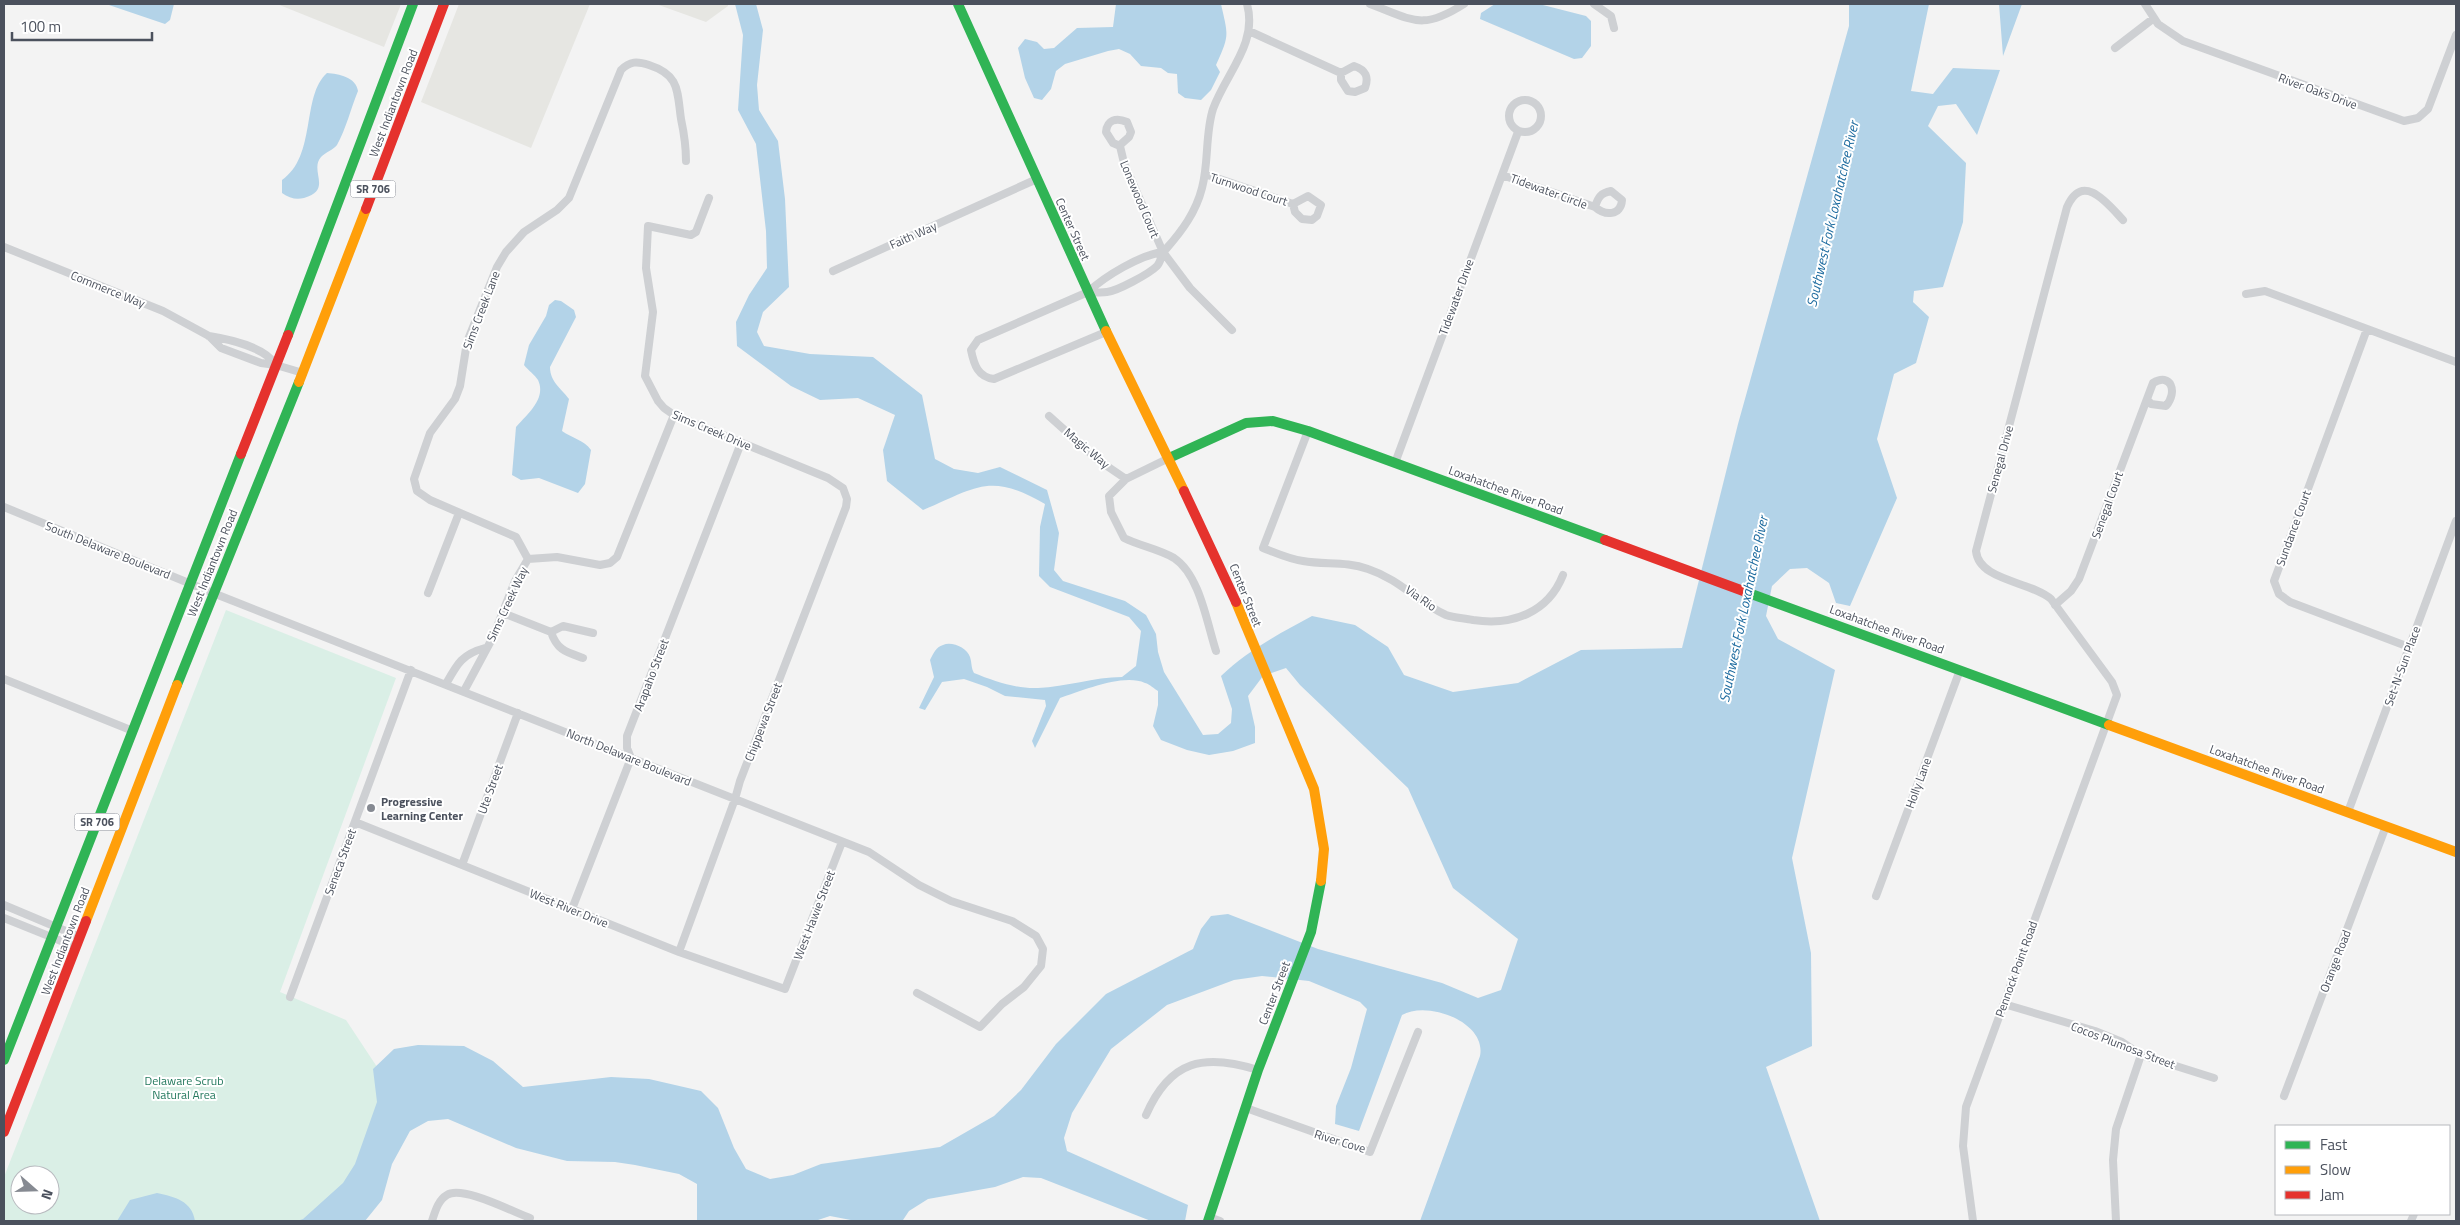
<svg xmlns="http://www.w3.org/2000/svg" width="2460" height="1225" font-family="'Titillium Web',sans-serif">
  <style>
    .commercial { fill: #e6e6e2 }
    .green { fill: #daefe6; fill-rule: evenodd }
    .water { fill: #b3d3e8 }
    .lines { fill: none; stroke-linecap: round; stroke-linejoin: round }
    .street { stroke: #ced0d3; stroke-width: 8 }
    .fast { stroke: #30b455; stroke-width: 10 }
    .slow { stroke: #ff9f0a; stroke-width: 10 }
    .jam { stroke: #e5322d; stroke-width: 10 }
    .poi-dot { fill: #868a92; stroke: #fff; stroke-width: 2 }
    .labels { text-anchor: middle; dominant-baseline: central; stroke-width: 4; stroke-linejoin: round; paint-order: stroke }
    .shield { fill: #fff; stroke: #81858e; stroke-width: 1 }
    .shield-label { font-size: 11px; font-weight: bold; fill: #4b515d }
    .street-label { font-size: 12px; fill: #4b515d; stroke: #fff }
    .poi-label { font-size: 12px; font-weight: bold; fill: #4b515d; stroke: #fff; text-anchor: start }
    .park-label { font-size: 12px; fill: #23785d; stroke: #fff }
    .water-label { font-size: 14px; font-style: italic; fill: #1d6b9f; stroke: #fff }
  </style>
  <rect width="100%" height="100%" fill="#f3f3f3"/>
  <path class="commercial" d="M277,4H401L384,47Z
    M459,4H590L531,148L421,102Z
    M656,4H728V6L706,22Z"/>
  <path class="green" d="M226,610L396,678L280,992L346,1020L383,1076L375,1126L353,1184L306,1221H4V1177ZM20,1175H50V1205H20Z"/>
  <path class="water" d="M106,4H174L170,20L165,24Z
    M735,4H756L763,30L757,85L759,110L778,141L785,199L789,287L763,312L757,332L764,346L810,354L873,357L922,395L935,459L954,469L978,473L1000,467L1047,490L1059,533L1054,570L1063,581L1125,601L1146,615L1156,634L1158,652L1164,672L1203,735L1218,734L1231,723L1232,709L1221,676C1247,651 1280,633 1312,616L1355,625L1388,647L1404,675L1453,692L1518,683L1581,650L1682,648L1738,424L1849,26V4H1929L1911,91L1933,94L1953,68L2000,70L1977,135L1956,104L1938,106L1928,126L1966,163L1963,222L1943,287L1914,291L1913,302L1929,317L1916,363L1894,374L1877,439L1897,498L1850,606L1836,603L1829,583L1807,568L1790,569L1772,586L1766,616L1778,639L1835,670L1792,858L1811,953L1812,1046L1766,1067L1820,1221H1420L1480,1056C1487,1022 1427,1000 1402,1015L1359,1131L1335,1124L1336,1106L1351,1068L1367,1009L1360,1002L1309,981L1262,976L1234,980L1167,1005L1111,1049L1072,1113L1064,1138L1067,1151L1188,1205L1185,1221H1151L1041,1178L1023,1177L995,1187L928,1199L909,1211L903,1220L906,1221H856L830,1216L815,1221H697V1184L679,1174L635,1165L615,1162L567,1161L516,1148L448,1119L428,1121L410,1131L392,1164L382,1200L365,1221H297L303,1219L343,1183L355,1164L377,1102L373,1069L394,1049L418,1045L464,1046L493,1061L523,1087L611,1077L649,1079L701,1091L718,1108L734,1148L746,1169L770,1179L793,1175L821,1164L940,1147L994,1116L1021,1090L1056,1044L1106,994L1193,949L1201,929L1211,916L1228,914L1318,949L1442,983L1478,998L1501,990L1518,939L1453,888L1408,788L1300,685L1286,668L1263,676L1248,696L1255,727V743L1233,751L1209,755L1187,750L1161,740L1153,726L1158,705V691C1154,689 1150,684 1145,683C1123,673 1082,691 1060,698L1035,748L1032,741L1046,706L1045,700L1005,696L987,687L964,679L942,682L925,710L919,708L934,677L930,660C933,654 936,647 943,645C952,641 967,648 970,657C972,663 971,668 974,673C994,681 1016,689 1038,688C1066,687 1094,677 1122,677L1136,666L1141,631L1129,617L1050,587L1039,576L1040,527L1045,504C990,472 977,487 923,510L887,481L883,450L895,415L858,398L820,400L791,386L737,346L736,322L749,295L767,268L766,231L756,144L738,110L743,35Z
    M1116,4H1221C1228,36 1230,34 1216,65L1220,72L1211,90L1201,100L1185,98L1178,93L1177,74L1168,73L1161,68L1141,66L1130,54L1119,49L1108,51L1065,64L1056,71L1051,89L1042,100L1034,98L1025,78L1018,48L1025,39L1037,42L1044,49L1054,48L1077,28L1113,27Z
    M1495,4H1539L1586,16L1591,21V46L1582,58L1574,59L1480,19L1481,13Z
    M1999,4H2022L2003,56Z
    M327,73C339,74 356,77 358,91C351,108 346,129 337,145C333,150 326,152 321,157C309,171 333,190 304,198C296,200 289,198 282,193V180C317,156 301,96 327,73Z
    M555,300L561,301L574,310L576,317L550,367C550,382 561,388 569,399L562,431C572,438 584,440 591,450L585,484L578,493L539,478L521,480L512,475L516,427C526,415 547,399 538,380C535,375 528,370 524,365L529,345L546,316L549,305Z
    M157,1193C175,1197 192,1201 195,1221H117L130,1200Z"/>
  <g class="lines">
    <path class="street" d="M1370,4C1413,20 1422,31 1464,4
      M1594,4L1611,16L1614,28
      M2145,4L2158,24L2183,41L2404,121L2418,118L2428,109L2456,35
      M1249,31L1341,73V80L1348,91L1355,92L1365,88C1369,77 1366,70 1354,66L1341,73
      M2115,48L2154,18
      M1509 116a16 16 0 1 1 32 0a16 16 0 1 1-32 0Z
      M1120,146L1113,143L1106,132C1107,120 1116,117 1127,122L1131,132L1129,137L1120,145V146L1124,163L1163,252L1190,288L1232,330
      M1205,174L1293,204L1295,212L1302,219L1312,220L1317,216L1321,205L1308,196L1293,204
      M1502,175L1595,207
      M1611,191L1622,200C1621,216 1605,216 1595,207C1598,197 1601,193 1611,191Z
      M4,247L163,311L209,336L221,348L261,363L276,365L303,373
      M833,271L1037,179
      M1088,292C1094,292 1100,293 1107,292C1117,291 1149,274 1157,266C1161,262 1161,254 1166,249C1182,231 1196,212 1202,188C1209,162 1205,134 1213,109C1226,73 1258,44 1247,4
      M2246,294L2265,291L2456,362
      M2367,329L2274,581L2279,594L2290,602L2409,647
      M1106,332L994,379C978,377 974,365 971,350L978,340L1088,292C1105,276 1140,255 1163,252
      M209,336C228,339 265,347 276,365
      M1049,416L1098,460L1126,479
      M1308,431L1263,548C1276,553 1289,559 1303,561C1325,565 1346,561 1368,569C1401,580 1417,602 1446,615C1454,618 1464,618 1473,620C1512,626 1548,613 1563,575
      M1169,458L1126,479L1109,496L1111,512L1124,538C1140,546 1159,549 1174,558C1200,575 1207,624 1216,651
      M1395,463L1518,132
      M4,507L213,593L869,852L919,885L951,901L1012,921L1036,936L1043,949L1041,966L1024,987L1002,1004L980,1027L917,993
      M528,559L516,537L430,500L417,491L414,479L430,433L455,399L460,386L467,342L497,267L506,252L524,232L557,210L569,198L621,70C630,61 637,61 649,65C680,75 677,91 681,119C684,133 686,147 686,161
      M528,559L557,557L600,565L610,563L617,557L674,415
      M428,593L459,513
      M2055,605L2071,591L2079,579L2153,383C2171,372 2178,392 2166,406L2151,404L2147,399
      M503,613L551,632L563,626L593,633
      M551,632C557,650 566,652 583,658
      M4,679L133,731
      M446,684C457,664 462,654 485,648
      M464,691L493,637L515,581L528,559
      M2348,812L2456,521
      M355,822L679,952L785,989L842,842
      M462,865L518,713
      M1876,896L1960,670
      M4,905L80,937
      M572,909L631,758L627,748V736L741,443
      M4,918L76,947
      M679,952L735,799L740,781L846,507L847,499L843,488L828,478L674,415L664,408L658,401L645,376L653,312L646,268L648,226L691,235L696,232L709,198
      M290,997L411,670
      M2004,1004L2095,1031L2122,1042L2141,1055L2214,1078
      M2284,1096L2386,826
      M1246,1108L1370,1152L1418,1032
      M1146,1115C1170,1060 1204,1053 1258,1070
      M1209,1217L1220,1221
      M432,1221C435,1212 438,1200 447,1195C462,1185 513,1212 530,1218
      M1973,1221L1963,1146L1966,1107L2117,695L2112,682L2051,599C2030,581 1979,581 1976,551L2067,207C2083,171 2108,204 2123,220
      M2116,1221L2113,1160L2116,1129L2141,1055
      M2411,1221L2414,1214"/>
    <path class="fast" d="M958,4L1106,331
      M288,335L413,4
      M1169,458L1246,423L1273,421L1308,431L1605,540
      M1746,592L2109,725
      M177,685L299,382
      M4,1060L241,454
      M1208,1221L1258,1070L1311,932L1321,881"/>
    <path class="slow" d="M1106,331L1184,491
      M299,382L366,209
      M1236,602L1314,789L1324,849L1321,881
      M2109,725L2456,852
      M86,921L177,685"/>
    <path class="jam" d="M366,209L444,4
      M241,454L288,335
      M1184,491L1236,602
      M1605,540L1746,592
      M4,1132L86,921"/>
  </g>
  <circle class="poi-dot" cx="371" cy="808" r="5"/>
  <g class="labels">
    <g class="shield">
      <rect x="350.5" y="180.5" width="45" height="17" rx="4"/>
      <rect x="74.5" y="813.5" width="45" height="17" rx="4"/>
    </g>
    <g class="shield-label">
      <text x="373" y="189">SR 706</text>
      <text x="97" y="822">SR 706</text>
    </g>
    <g class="street-label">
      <text transform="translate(2318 91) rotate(20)">River Oaks Drive</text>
      <text transform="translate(393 103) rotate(-69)">West Indiantown Road</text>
      <text transform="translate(1249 189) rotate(18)">Turnwood Court</text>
      <text transform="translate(1549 191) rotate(20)">Tidewater Circle</text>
      <text transform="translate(1140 199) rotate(67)">Lonewood Court</text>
      <text transform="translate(1073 229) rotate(66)">Center Street</text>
      <text transform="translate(913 235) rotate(-24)">Faith Way</text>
      <text transform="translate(108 289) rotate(22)">Commerce Way</text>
      <text transform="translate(1456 297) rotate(-70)">Tidewater Drive</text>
      <text transform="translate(481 310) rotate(-69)">Sims Creek Lane</text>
      <text transform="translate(712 430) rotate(23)">Sims Creek Drive</text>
      <text transform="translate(1087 448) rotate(40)">Magic Way</text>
      <text transform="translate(2000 459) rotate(-75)">Senegal Drive</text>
      <text transform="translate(1506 490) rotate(20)">Loxahatchee River Road</text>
      <text transform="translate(2107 505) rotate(-70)">Senegal Court</text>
      <text transform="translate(2293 528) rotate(-70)">Sundance Court</text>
      <text transform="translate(108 550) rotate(22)">South Delaware Boulevard</text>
      <text transform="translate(212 563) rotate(-68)">West Indiantown Road</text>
      <text transform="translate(1246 595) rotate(68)">Center Street</text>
      <text transform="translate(1421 598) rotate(35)">Via Rio</text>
      <text transform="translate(507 604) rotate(-65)">Sims Creek Way</text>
      <text transform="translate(1887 629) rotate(20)">Loxahatchee River Road</text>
      <text transform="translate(2402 666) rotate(-70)">Set-N-Sun Place</text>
      <text transform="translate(651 675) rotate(-69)">Arapaho Street</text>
      <text transform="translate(763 722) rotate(-69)">Chippewa Street</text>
      <text transform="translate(629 757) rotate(22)">North Delaware Boulevard</text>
      <text transform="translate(2267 769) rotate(20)">Loxahatchee River Road</text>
      <text transform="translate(1918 783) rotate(-70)">Holly Lane</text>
      <text transform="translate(490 789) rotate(-70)">Ute Street</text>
      <text transform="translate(340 862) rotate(-70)">Seneca Street</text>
      <text transform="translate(569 908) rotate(22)">West River Drive</text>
      <text transform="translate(814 915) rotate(-69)">West Hawie Street</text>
      <text transform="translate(65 941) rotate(-69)">West Indiantown Road</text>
      <text transform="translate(2335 961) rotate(-69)">Orange Road</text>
      <text transform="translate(2016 969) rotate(-70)">Pennock Point Road</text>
      <text transform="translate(1274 993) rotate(-69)">Center Street</text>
      <text transform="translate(2123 1045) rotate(21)">Cocos Plumosa Street</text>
      <text transform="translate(1340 1141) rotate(17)">River Cove</text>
    </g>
    <g class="poi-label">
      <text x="381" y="801">Progressive<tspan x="381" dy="14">Learning Center</tspan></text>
    </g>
    <g class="park-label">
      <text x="184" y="1080">Delaware Scrub<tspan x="184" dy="14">Natural Area</tspan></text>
    </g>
    <g class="water-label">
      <text transform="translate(1832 214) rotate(-77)">Southwest Fork Loxahatchee River</text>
      <text transform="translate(1743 609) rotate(-78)">Southwest Fork Loxahatchee River</text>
    </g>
  </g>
  <rect width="2460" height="1225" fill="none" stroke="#4b515d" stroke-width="10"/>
  <rect x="2275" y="1125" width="175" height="90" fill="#ffffff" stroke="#b7b9be"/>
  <rect x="2285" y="1141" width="25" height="8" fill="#30b455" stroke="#b7b9be"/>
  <text x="2320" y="1150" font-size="15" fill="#4b515d">Fast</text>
  <rect x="2285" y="1166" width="25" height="8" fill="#ff9f0a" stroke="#b7b9be"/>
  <text x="2320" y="1175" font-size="15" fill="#4b515d">Slow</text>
  <rect x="2285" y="1191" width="25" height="8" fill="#e5322d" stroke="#b7b9be"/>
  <text x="2320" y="1200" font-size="15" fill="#4b515d">Jam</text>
  <g transform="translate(35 1190) rotate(110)"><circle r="24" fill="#ffffff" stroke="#b7b9be"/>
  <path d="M0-4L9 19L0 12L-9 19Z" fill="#868a92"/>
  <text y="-8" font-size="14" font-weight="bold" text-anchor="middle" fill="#4b515d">N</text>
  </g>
  <path d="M12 32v8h140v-8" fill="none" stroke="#4b515d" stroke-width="2.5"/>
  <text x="20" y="32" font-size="15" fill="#4b515d" stroke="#ffffff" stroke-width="4" paint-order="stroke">100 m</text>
</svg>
